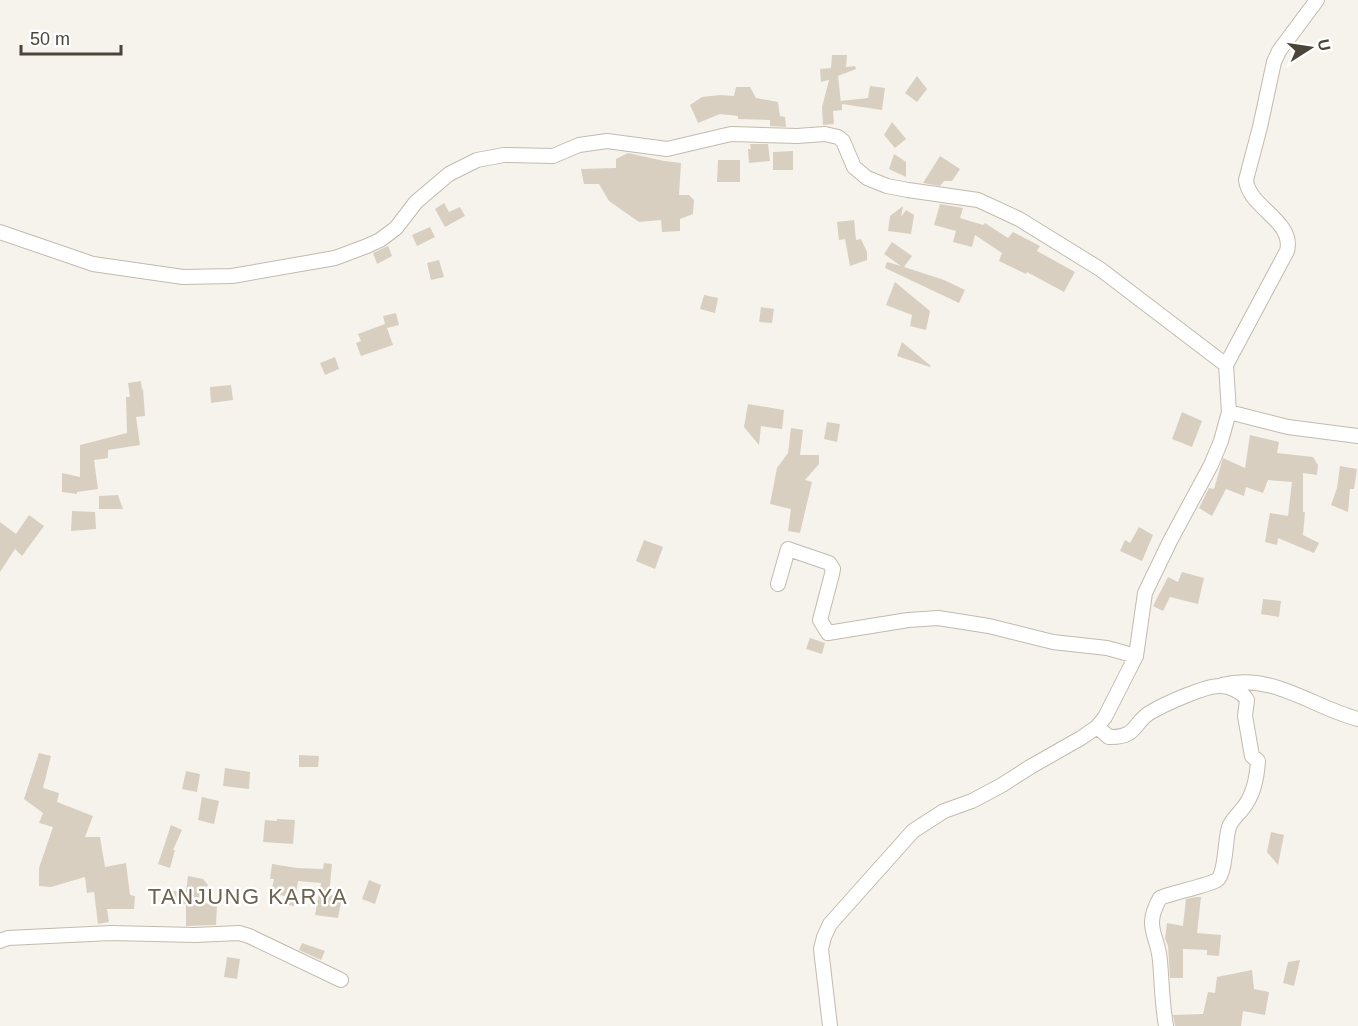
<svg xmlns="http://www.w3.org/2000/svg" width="1358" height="1026" font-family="Helvetica,sans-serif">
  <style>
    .building { fill: #d8cfc1 }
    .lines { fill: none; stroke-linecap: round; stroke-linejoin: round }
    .minor-casing { stroke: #c2bbae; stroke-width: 16 }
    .minor { stroke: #fff; stroke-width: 14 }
    .labels { text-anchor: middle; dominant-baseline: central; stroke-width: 5; stroke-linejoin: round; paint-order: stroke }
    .quarter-label { font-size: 22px; letter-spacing: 1.5px; fill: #6e6250; stroke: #fff }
  </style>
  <rect width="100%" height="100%" fill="#f6f3ec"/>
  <path class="building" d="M832,55H847L846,67L855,66L856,69L838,76L841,103V101L868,98L870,86L885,88L882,110L842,104V110L833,111L834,124L823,125L822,107L829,80L821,82L820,69L831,68Z
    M917,76L927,89L917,102L905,93Z
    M736,87H750L756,98L778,102L780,116L785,117L786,127L770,126V120L738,119V116L720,114L698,123L690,105L702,97L720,95L734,96Z
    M892,122L906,139L895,148L884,135Z
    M750,144H768L770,161L749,163L748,149H751Z
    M793,151V170H773V152Z
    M628,153L664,161L681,163L679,195H689L694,200L693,214L680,219V231L662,232L661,220L639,222L609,201L599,184H584L581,169L616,168V159Z
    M894,154L906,162V177L889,169Z
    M940,156L960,169L952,181H944L940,186L923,183Z
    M718,160H740V182H717Z
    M444,203L449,212L460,207L465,216L445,227L435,209Z
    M940,204L963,208L960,218L983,225L985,223L1008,238L1013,232L1040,246L1037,251L1075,272L1064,292L1027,272L1026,274L999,261L1002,253L975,235L972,247L953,242L956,231L934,225Z
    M903,206L901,217L906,210L914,215L911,234L888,231L890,216Z
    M854,220L856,240L861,239L867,252V260L850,266L845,239L839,240L837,222Z
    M430,227L435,237L417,246L412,235Z
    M892,242L912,256L904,267L944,280L965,290L959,303L885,268L887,262L901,266L884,254Z
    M388,246L392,256L377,264L373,253Z
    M439,260L444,277L431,280L427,263Z
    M895,282L930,311L926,330L910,326L912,315L886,305Z
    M704,295L718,298L715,313L700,309Z
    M761,307L774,309L772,323L759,322Z
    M396,313L399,325L387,328L393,345L361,356L356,343L361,341L358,334L385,324L383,316Z
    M902,342L931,366L930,367L897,356Z
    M335,357L339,369L325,375L320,363Z
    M141,381L142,390L143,389L145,416L136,417L140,445L108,450V458L94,460L98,489L77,492V494L62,492V473L80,477V445L127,433L126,397H130L128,383Z
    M231,385L233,400L211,403L210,387Z
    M748,404L784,410L782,429L761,426L759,445L744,427Z
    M1182,412L1202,421L1192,447L1172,439Z
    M827,422L840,424L837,442L824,439Z
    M791,428L803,430L800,455H819V464L805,480L812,482L800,533L788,531L791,509L770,504L777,468L788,453Z
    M1250,435L1279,442L1277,453L1313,457L1318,465L1317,475L1303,473V512H1305L1303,535L1319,543L1314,553L1278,538L1277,545L1265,542L1270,513L1288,516L1292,482L1268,480L1263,493L1246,487L1244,496L1226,489L1212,516L1199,508L1209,488L1214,489L1223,458L1245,468Z
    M1340,466L1357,469L1354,489H1350L1348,512L1331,505L1337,488Z
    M118,495L123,509H99V496Z
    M72,511L95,512L96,529L71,531Z
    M29,515L44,526L22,556L15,549L0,572V522L16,534Z
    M1139,527L1153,535L1142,561L1120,551L1125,540L1130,543Z
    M644,540L663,547L655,569L636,561Z
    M1182,572L1204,578L1198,604L1170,597L1163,611L1153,606L1168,577L1178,582Z
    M1263,599L1281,601L1279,617L1261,614Z
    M810,638L825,643L822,654L806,649Z
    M39,753L51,756L43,788L59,793L57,802L93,816L85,837H100L105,867L126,863L130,895L135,896L134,909H107L109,922L98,924L94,892L87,893L85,877L51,887L39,886V868L53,827L39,823L43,813L24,799Z
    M299,755L319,756L318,767H299Z
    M225,768L250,772L249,789L223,786Z
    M186,771L200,774L197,792L182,789Z
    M202,797L219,801L214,824L198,820Z
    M277,819L295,820L293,844L263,842L265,820L277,821Z
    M171,825L182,830L173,850H175L170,868L158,864Z
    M1271,832L1284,835L1278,865L1267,852Z
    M324,863L332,864L329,895L342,897L338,918L315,915L321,883L298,881L294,906L284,904L285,896L271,893L274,879H270L272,864L297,868L323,869Z
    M188,876L203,879L208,885L196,903L217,904L216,925L186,926V904L163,901L165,890L186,892Z
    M369,880L381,885L375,904L362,899Z
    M1196,897H1201L1197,933L1221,935L1219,956L1207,955V950L1183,949V978H1170L1168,946L1165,939L1167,923L1183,926L1186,899Z
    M302,943L325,951L321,960L299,950Z
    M227,957L240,959L237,979L224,977Z
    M1300,960L1294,986L1283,983L1288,962Z
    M1252,970L1254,989L1269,992L1265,1015L1243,1011L1241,1026H1175L1173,1015L1203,1014L1208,992L1215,993L1217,977Z"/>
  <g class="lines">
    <g class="minor-casing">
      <path id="minor" d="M0,232L93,264L183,277L232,276L335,258L367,246L380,240L396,228L416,202L449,174L477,160L504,155L553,156L579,145L607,141L667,149L731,134L797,136L825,134L838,137L843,141L854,167L867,178L887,186L908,190L978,200L1019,219L1100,269L1226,365
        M1229,412L1288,427L1358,436
        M778,584L788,549L829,563L833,569L832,574L820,620L828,633L908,620L938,618L989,626L1053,642L1107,648L1136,656
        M1222,685C1272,672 1312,707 1358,719
        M1097,727L1109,737C1138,738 1133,722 1151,712C1163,705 1206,685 1220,686C1229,686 1243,692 1247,700L1245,716L1252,756L1258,761C1257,777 1254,795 1243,808C1239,814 1232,819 1229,827C1225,839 1226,873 1217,880C1210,885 1171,893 1160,898C1143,928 1158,934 1160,961C1162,983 1162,1004 1166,1026
        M0,941L8,938L111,933L195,935L239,933L249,936L341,980
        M830,1026L821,949L824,937L830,924L913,831L944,811L972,801L1002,785L1030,767L1081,738L1097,727L1105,717L1136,656L1145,593L1170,541L1211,465L1221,441L1229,412L1226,365L1287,251C1295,221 1249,208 1246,180L1260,127L1274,62L1279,51L1317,0"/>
    </g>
    <use href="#minor" class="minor"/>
  </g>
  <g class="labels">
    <g class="quarter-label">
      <text x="248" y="896">TANJUNG KARYA</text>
    </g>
  </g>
  <g transform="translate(1310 48) rotate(78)" stroke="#ffffff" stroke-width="4.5" paint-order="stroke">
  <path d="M0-4.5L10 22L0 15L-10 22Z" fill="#4b4439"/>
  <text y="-9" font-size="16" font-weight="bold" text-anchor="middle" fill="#4b4439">U</text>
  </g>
  <path d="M21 45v9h100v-9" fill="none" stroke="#4b4439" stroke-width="3"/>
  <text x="30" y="45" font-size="18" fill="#4b4439" stroke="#ffffff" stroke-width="4.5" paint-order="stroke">50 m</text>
</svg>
